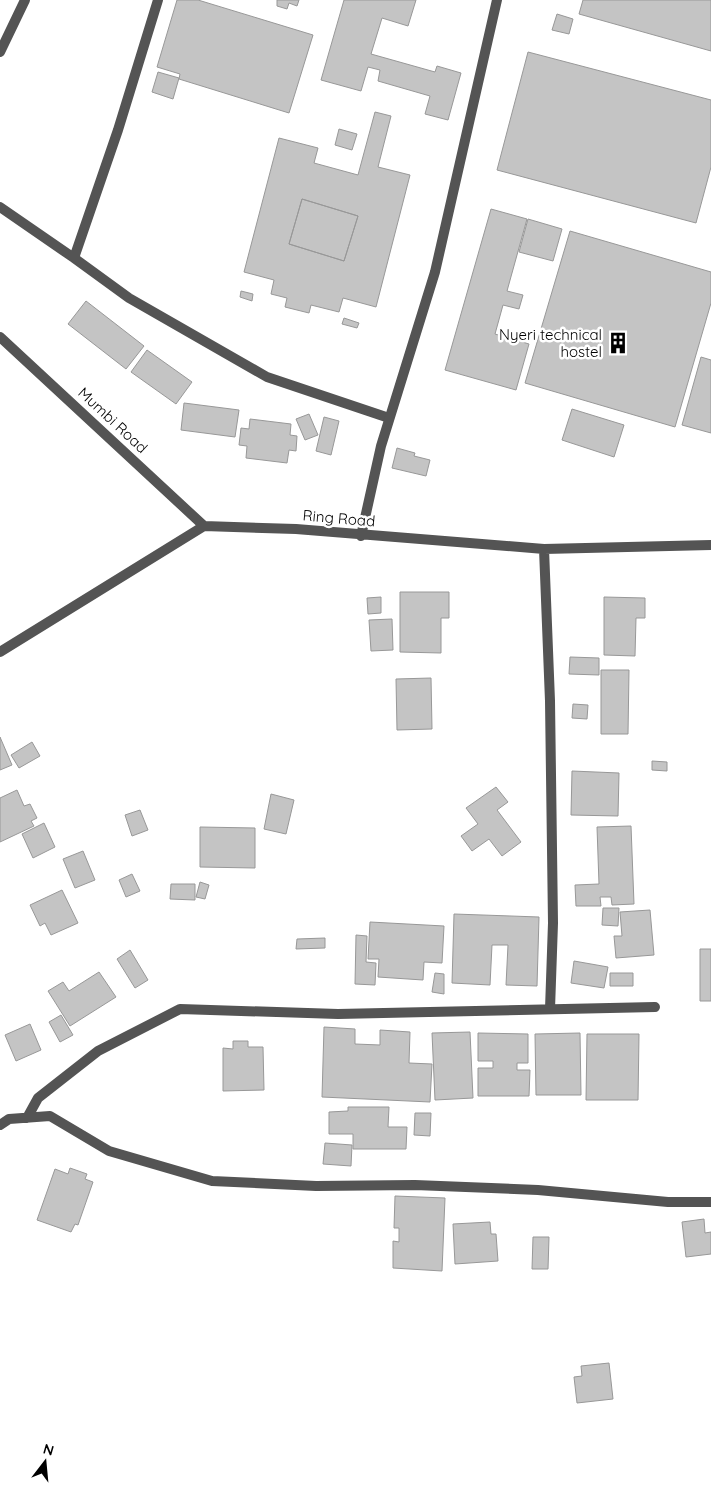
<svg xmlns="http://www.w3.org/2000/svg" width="711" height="1507" font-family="Quicksand,sans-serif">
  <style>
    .building { fill: #c4c4c4; stroke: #989898; fill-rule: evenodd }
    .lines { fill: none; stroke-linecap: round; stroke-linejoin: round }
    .service { stroke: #545454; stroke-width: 10 }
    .minor { stroke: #545454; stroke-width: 10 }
    .labels { text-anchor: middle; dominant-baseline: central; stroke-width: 5; stroke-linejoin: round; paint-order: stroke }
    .poi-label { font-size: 15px; fill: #000; stroke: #fff; text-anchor: end }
    .street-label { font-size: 15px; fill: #000; stroke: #fff }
  </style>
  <rect width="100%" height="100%" fill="#fff"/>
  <path class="building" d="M177,0H198L313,35L289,113L179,79L180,74L157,67Z
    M277,0H299L297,6L289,3L287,9L277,6Z
    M344,0H416L408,26L382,18L371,54L435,72L437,66L461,73L448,120L425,114L430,96L378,81L380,70L368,67L361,91L321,80Z
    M583,0H711V51L579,14Z
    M557,14L573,19L569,34L552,30Z
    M528,52L711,100V167L696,223L497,170Z
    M158,72L179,78L173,99L152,92Z
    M375,112L391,116L378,167L410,175L376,307L343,298L339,312L311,305L309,313L285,307L287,298L271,294L274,280L244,272L279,138L318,148L314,163L358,175ZM302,199L358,216L344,261L289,244Z
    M339,129L357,134L352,150L335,145Z
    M302,199L358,216L344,261L289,244Z
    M491,209L527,219L507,291L523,295L519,309L503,305L495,334L529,344L516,390L445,370Z
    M528,219L562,229L553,261L519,252Z
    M570,231L711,272V303L675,427L525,383Z
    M241,291L253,294L252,301L240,297Z
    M86,301L144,346L126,369L68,324Z
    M344,318L359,323L357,328L342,324Z
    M147,350L192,382L176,404L131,372Z
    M701,357L711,360V433L682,425Z
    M184,403L239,410L235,437L181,430Z
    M572,409L624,425L614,457L562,440Z
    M309,414L318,435L305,440L296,419Z
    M324,417L339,421L331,455L316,451Z
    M250,419L291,424L290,435L297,436L296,451L289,450L287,463L246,458L247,446L239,445L241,428L249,429Z
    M397,448L415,453L414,456L430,460L426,476L392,468Z
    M400,592H449V618H441V653L400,652Z
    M381,597V613L368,614L367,598Z
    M604,597L645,598V618H636L635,656L604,655Z
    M392,619L393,650L371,651L369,620Z
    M570,657L599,658V675L569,674Z
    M601,670H629L628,734H601Z
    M431,678L432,729L397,730L396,679Z
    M573,704L588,705L587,719L572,718Z
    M0,737L12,765L0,770Z
    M32,742L40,756L19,768L11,755Z
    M652,761L667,762V771L652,770Z
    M572,771L619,773L618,816L571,815Z
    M496,787L508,802L497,810L521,842L502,856L489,839L472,851L461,836L478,824L466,808Z
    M17,790L24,806L30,804L37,818L31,821L34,826L0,842V798Z
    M271,794L294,800L286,834L264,829Z
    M140,810L148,830L132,836L125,815Z
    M44,823L55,847L33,858L22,834Z
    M631,826L634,904L612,905L611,897H600L601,906H576L575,885L599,884L597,827Z
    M200,827L255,828V868L200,867Z
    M83,851L95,880L75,888L63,859Z
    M132,874L140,891L126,897L119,880Z
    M200,882L209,885L205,899L196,897Z
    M171,884H195V900L170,899Z
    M62,890L78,923L51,935L45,923L40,926L30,905Z
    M603,908H619L618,926L602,925Z
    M650,910L654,955L616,958L614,936H622L620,912Z
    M454,914L539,917L537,986L506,985L508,945H492L490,985L452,983Z
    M370,922L444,926L442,963L424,962L423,980L378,977L379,959H368Z
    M356,935L367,936L366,962L376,963L375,985L355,984Z
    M325,938V948L296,949L297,939Z
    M700,949H711V1001H700Z
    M130,950L148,980L135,988L117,959Z
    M574,961L608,967L604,988L571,983Z
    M99,972L116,997L70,1026L48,991L63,982L69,991Z
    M435,973L444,974V994L432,992Z
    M610,973H633V986H610Z
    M61,1015L73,1035L60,1042L49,1022Z
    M30,1024L41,1050L16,1061L5,1035Z
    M324,1027L355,1029V1044L380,1045V1030L410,1032L409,1063L432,1064L430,1102L322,1097Z
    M470,1032L473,1098L435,1100L432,1033Z
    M478,1033L528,1034V1063H517V1070H530L529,1096H478V1068H493V1061H478Z
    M580,1033L581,1095H536L535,1034Z
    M587,1034H639L638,1100H586Z
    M233,1041H248V1047H263L264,1090L223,1091V1048L233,1049Z
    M348,1107H389L388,1127H407L406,1149H353V1134H329V1112L348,1111Z
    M415,1113H431L430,1136L414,1135Z
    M325,1143L352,1145L351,1166L323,1164Z
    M70,1168L87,1174L85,1179L93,1182L78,1225L75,1224L71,1232L37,1220L55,1169L68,1174Z
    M395,1196L445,1198L442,1271L393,1268V1241L399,1242V1228H394Z
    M704,1219L705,1233L711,1232V1254L686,1257L682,1222Z
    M490,1222L491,1234H496L498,1261L455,1264L453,1224Z
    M533,1237H549L548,1269H532Z
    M609,1363L613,1399L577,1403L574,1377L582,1376L581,1366Z"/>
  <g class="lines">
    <path class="service" d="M158,0L118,130L74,258L129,298L267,377L389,418
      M0,52L25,0
      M0,207L74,258"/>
    <path class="minor" d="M0,337L204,526
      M361,536L381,446L435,272L497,0
      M544,549L550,701L553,923L550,1009
      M0,652L204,526L296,529L544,549L711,545
      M27,1118L38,1098L98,1051L180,1009L338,1014L655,1007
      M0,1125L9,1119L50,1116L109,1151L212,1181L316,1186L415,1185L538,1190L668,1202H711"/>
  </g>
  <defs>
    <g id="building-bare" transform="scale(1.725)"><path d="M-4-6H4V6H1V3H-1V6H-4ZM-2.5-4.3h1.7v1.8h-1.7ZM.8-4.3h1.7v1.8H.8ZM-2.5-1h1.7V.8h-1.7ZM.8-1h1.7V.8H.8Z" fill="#000" stroke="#fff" stroke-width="2.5" paint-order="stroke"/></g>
  </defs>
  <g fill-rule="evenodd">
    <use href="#building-bare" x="618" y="343"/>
  </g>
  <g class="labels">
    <g class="poi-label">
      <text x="602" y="334">Nyeri technical<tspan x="602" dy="17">hostel</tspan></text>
    </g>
    <g class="street-label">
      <text transform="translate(113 420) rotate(43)">Mumbi Road</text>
      <text transform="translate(339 518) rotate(5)">Ring Road</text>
    </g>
  </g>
  <g transform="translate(45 1462) rotate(16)" stroke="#ffffff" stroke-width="4" paint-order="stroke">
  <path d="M0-4L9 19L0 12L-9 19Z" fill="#000000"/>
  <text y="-8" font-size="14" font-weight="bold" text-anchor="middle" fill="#000000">N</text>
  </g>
</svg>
